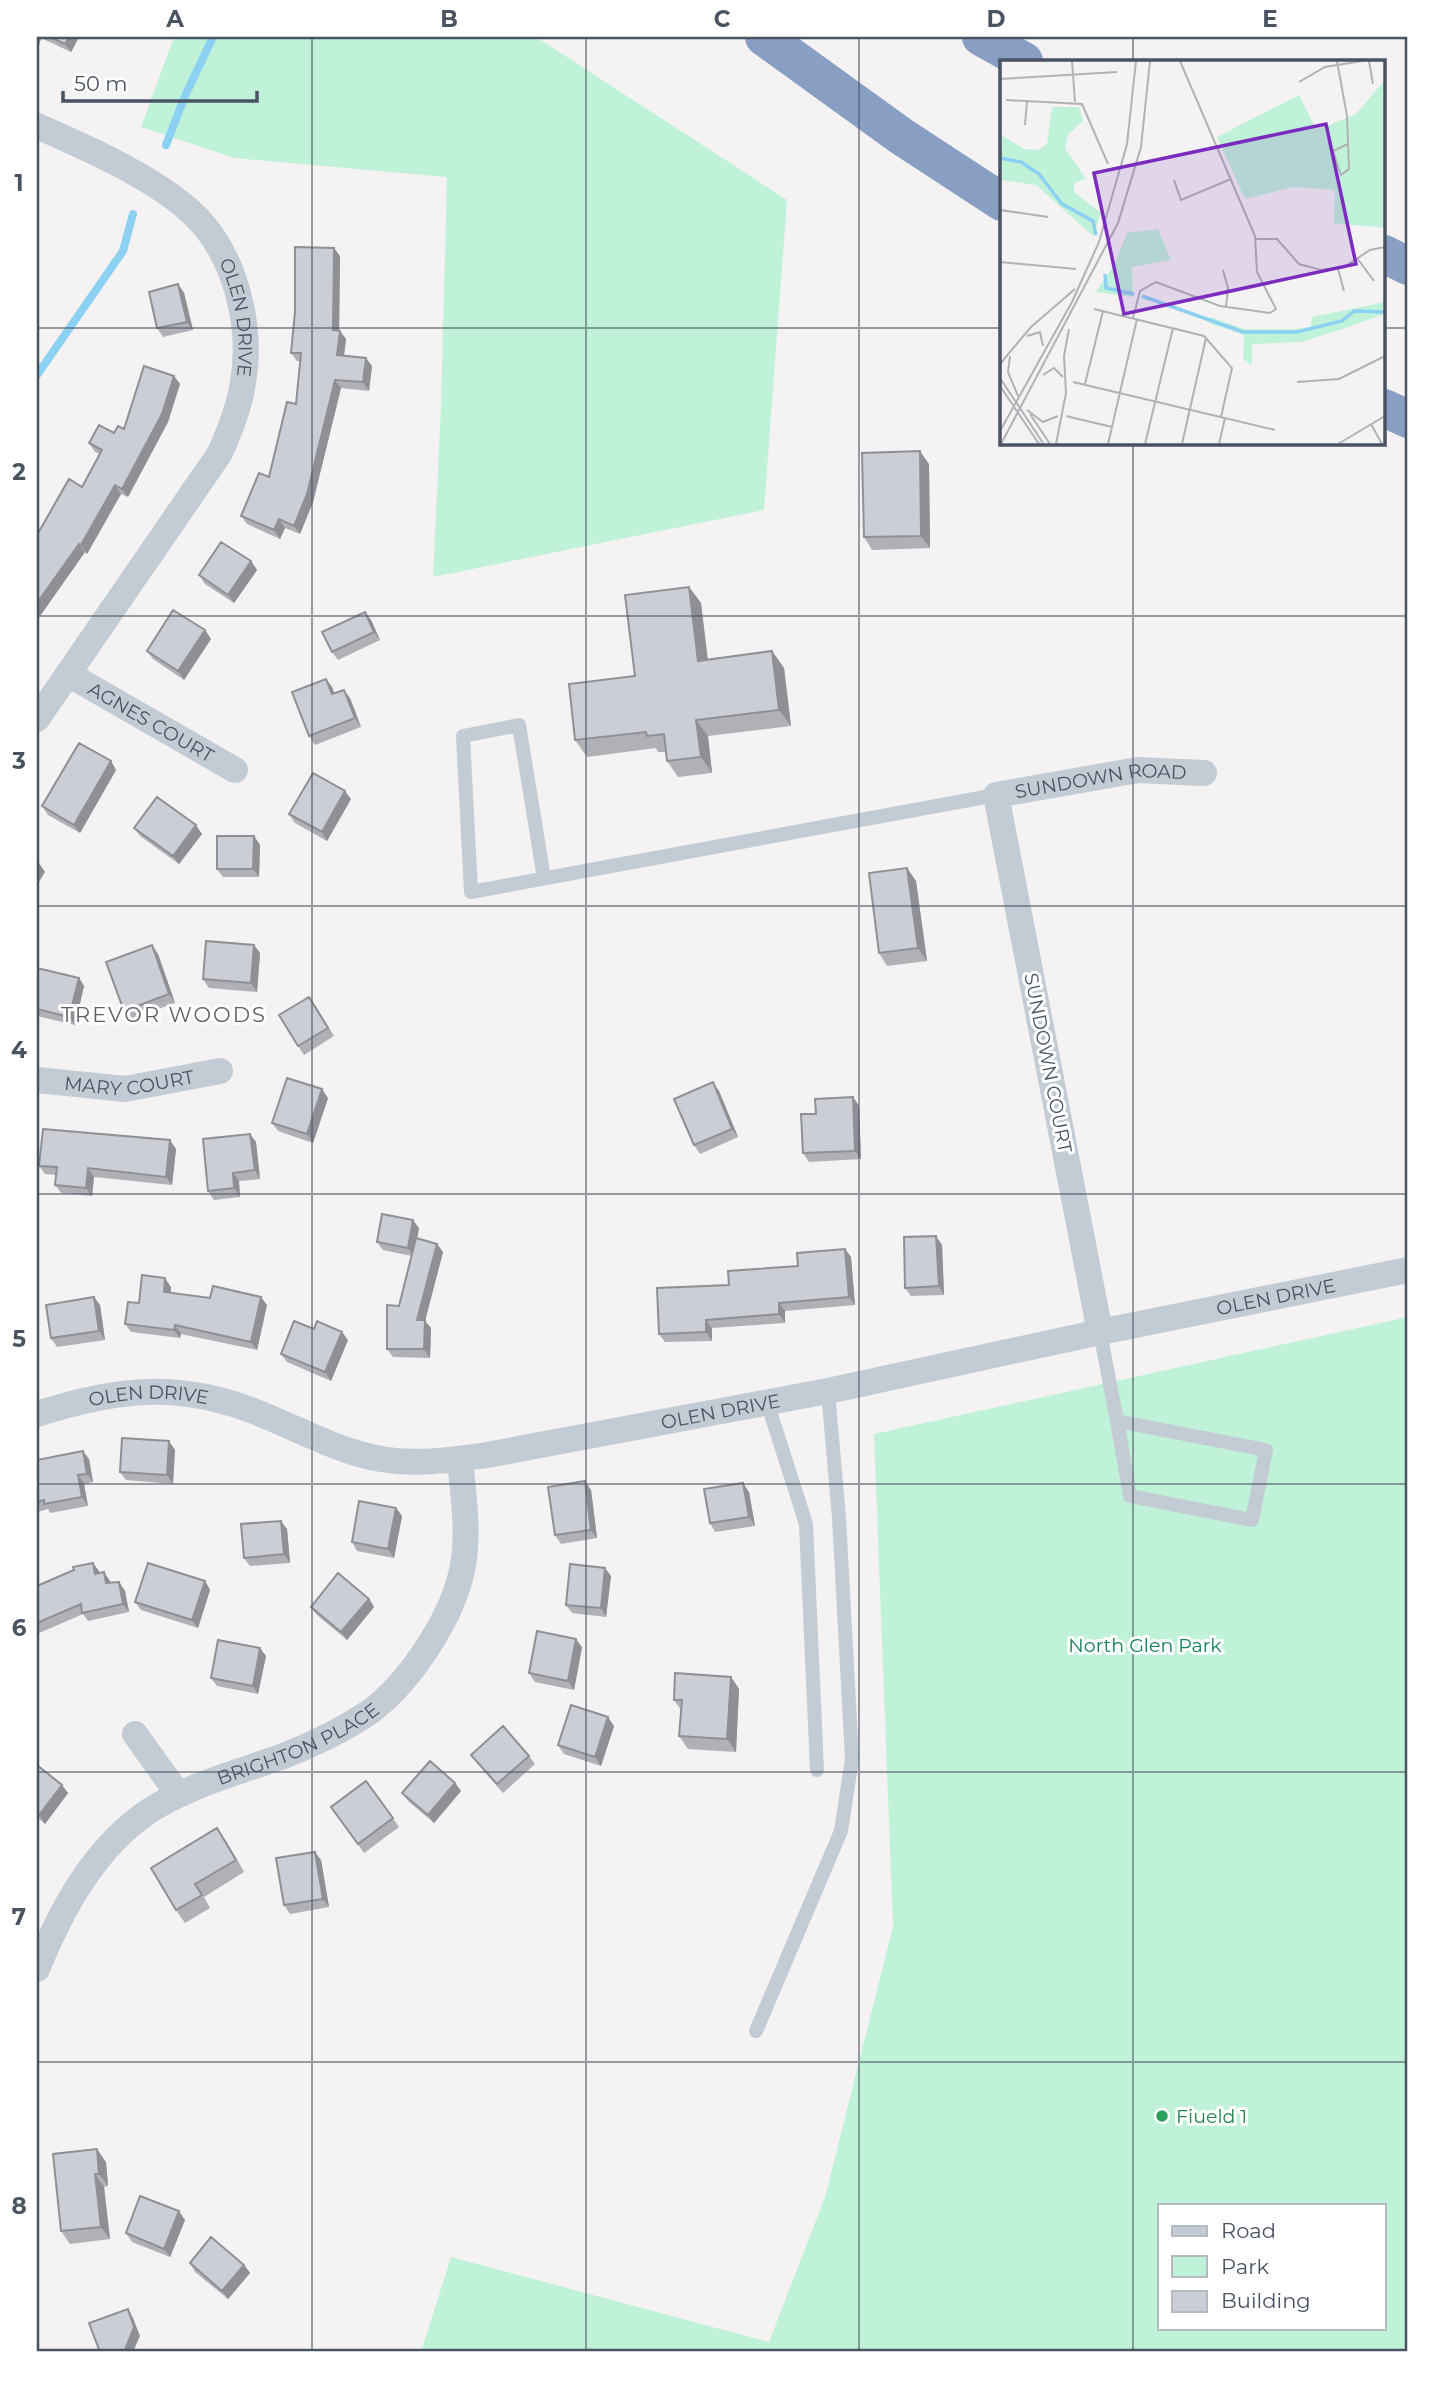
<svg xmlns="http://www.w3.org/2000/svg" width="1445" height="2389" font-family="Montserrat,sans-serif">
  <style>
    .green { fill: #c0f2d9; fill-rule: evenodd }
    .lines { fill: none; stroke-linecap: round; stroke-linejoin: round }
    .stream { stroke: #8cd1f1; stroke-width: 8 }
    .service { stroke: #c3cbd4; stroke-width: 14 }
    .minor { stroke: #c3cbd4; stroke-width: 26 }
    .motorway { stroke: #889ec2; stroke-width: 38 }
    .wall { fill: #afb1b7 }
    .shaded-wall { fill: #8f9095 }
    .building { fill: #ccced5; stroke: #8f9095; stroke-width: 2 }
    .grid { fill: none; stroke: #495361; stroke-width: 2; stroke-opacity: 0.55 }
    .leisure-dot { fill: #2e9e5b; stroke: #fff; stroke-width: 2.5 }
    .labels { text-anchor: middle; dominant-baseline: central; stroke-width: 6; stroke-linejoin: round; paint-order: stroke }
    .street-label { font-size: 19px; fill: #495361; stroke: #fff }
    .park-label { font-size: 19px; fill: #138256; stroke: #fff }
    .leisure-label { font-size: 19px; fill: #27864d; stroke: #fff; text-anchor: start }
    .neighbourhood-label { font-size: 21px; letter-spacing: 2px; fill: #5e6168; stroke: #fff }
    .inset-river { fill: none; stroke: #8cd1f1; stroke-width: 3.5 }
    .inset-road { fill: none; stroke: #b0b2b8; stroke-width: 2 }
    .view { fill: #7b2cbf; fill-opacity: 0.15; stroke: #7b2cbf; stroke-width: 3.5 }
    .inset-edge { fill: none; stroke: #495361; stroke-width: 3.5 }
    .neatline { fill: none; stroke: #495361; stroke-width: 2.5 }
    .grid-label { font-size: 23px; text-anchor: middle; font-weight: bold; fill: #495361 }
  </style>
  <rect width="100%" height="100%" fill="#f4f2f2"/>
  <path class="green" d="M174,37H536L787,200L764,510L433,577L441,407L447,177L235,158L141,127Z
    M1408,1317V2279L1407,2280L1408,2352H421L451,2257L769,2342L825,2197L893,1926L874,1434ZM1160,2205H1384V2328H1160Z"/>
  <g class="lines">
    <path class="stream" d="M166,145L185,96L213,37
      M37,375L123,251L133,214"/>
    <path class="service" d="M544,878L519,725L463,736L471,892L996,795
      M1100,1332L1117,1421L1266,1450L1252,1520L1130,1496L1117,1421
      M767,1402L806,1524L817,1770
      M756,2031L841,1831L852,1759L839,1518L828,1391"/>
    <g class="minor">
      <path id="s1" d="M37,126C85,147 151,176 190,211C236,252 254,328 242,388C238,411 229,432 220,453L37,719"/>
      <path id="s2" d="M68,674L235,770"/>
      <path id="s3" d="M37,1080L125,1089L220,1071"/>
      <path id="s4" d="M1100,1332L996,795L1138,770L1204,773"/>
      <path id="s5" d="M37,1414C115,1389 177,1381 256,1412C297,1428 336,1451 381,1459C416,1465 452,1460 487,1455L828,1391L1100,1332L1408,1270"/>
      <path d="M135,1734L178,1794"/>
      <path id="s6" d="M37,1969C61,1910 94,1848 149,1811C191,1784 240,1772 286,1755C316,1743 345,1729 371,1711C411,1681 455,1614 463,1565C469,1530 463,1494 460,1459"/>
    </g>
    <path class="motorway" d="M764,37L901,136L1002,202
      M981,37L1024,61
      M1384,254L1408,266
      M1384,408L1408,419"/>
  </g>
  <path class="wall" d="M37,37H79L71,52L41,38L39,45L37,44Z
    M340,256L339,331L346,339L344,355L372,366L369,391L341,388L313,502L300,534L285,528L280,539L247,524L241,516L269,477L296,404L301,361H297L291,353Z
    M178,284L184,293L193,330L163,337L157,328Z
    M174,376L180,384L168,422L128,497L121,494L87,554L85,552L40,616L37,614V535L82,487L100,454L95,452L89,443L124,429Z
    M929,464L930,548L872,550L864,537Z
    M251,561L257,570L234,603L205,584L199,575Z
    M689,587L701,603L707,659L772,651L784,668L791,726L708,736L712,773L678,777L667,761L666,752H658L656,748L587,757L575,740L635,676Z
    M371,620L380,640L338,660L332,652Z
    M205,630L211,639L184,680L153,659L147,651Z
    M326,679L332,687L334,694L350,698L361,727L315,745L309,736Z
    M111,761L116,770L80,833L48,815L42,806Z
    M351,799L327,841L295,823L289,814Z
    M134,828L202,834L179,864L140,836Z
    M254,836L260,845L259,877H223L217,869Z
    M907,868L916,881L927,961L887,966L879,953Z
    M254,945L260,953L257,992L209,988L203,979Z
    M158,954L175,1003L130,1019L124,1011Z
    M37,968L79,978L84,986L75,1025L37,1016Z
    M315,1005L334,1036L304,1055L298,1046Z
    M719,1091L738,1137L700,1154L694,1145Z
    M853,1097L859,1106L861,1159L809,1162L803,1153L816,1114Z
    M328,1098L313,1143L278,1131L272,1123Z
    M250,1134L256,1142L260,1179L239,1181L240,1197L214,1200L208,1191Z
    M176,1149L172,1185L94,1177L92,1196L61,1193L55,1185L56,1175L45,1174L39,1166Z
    M419,1228L417,1239L437,1244L443,1252L425,1321L431,1328L430,1358L393,1357L387,1349L412,1256L383,1250L377,1242Z
    M942,1245L944,1295L911,1296L905,1288Z
    M845,1249L851,1257L855,1305L785,1311V1323L712,1328V1341L665,1342L659,1334L798,1266Z
    M171,1287V1293L267,1305L257,1350L181,1334L180,1338L131,1332L125,1324L139,1303Z
    M100,1305L105,1340L57,1347L51,1338Z
    M314,1329L348,1340L331,1381L287,1362L281,1354Z
    M175,1450L173,1484L126,1480L120,1472Z
    M89,1459L93,1482L84,1484L88,1506L50,1513L48,1509L37,1512V1466Z
    M591,1490L597,1538L561,1544L555,1535Z
    M749,1492L755,1526L715,1532L710,1523Z
    M396,1508L402,1516L394,1558L357,1551L352,1542Z
    M287,1529L290,1563L250,1566L244,1558Z
    M99,1571V1574L110,1581V1583L119,1582L125,1591L129,1612L88,1621L83,1614L37,1634V1586Z
    M611,1576L606,1617L572,1613L566,1605Z
    M205,1581L210,1590L198,1628L141,1610L135,1602Z
    M369,1599L374,1607L347,1640L317,1615L311,1607Z
    M582,1647L574,1690L535,1682L529,1673Z
    M266,1656L258,1694L217,1686L211,1678Z
    M731,1677L739,1689L736,1752L688,1749L679,1736L681,1710L674,1700Z
    M614,1726L601,1766L564,1754L558,1745Z
    M471,1755L529,1756L535,1764L503,1793L477,1763Z
    M37,1765L68,1793L45,1824L37,1817Z
    M366,1781L399,1827L364,1853L331,1807Z
    M455,1783L461,1791L434,1823L408,1801L402,1793Z
    M217,1828L244,1872L204,1897L210,1908L185,1923L176,1910Z
    M321,1860L329,1907L290,1914L284,1905Z
    M53,2154L106,2162L108,2186L104,2187L110,2239L70,2244L61,2231Z
    M185,2220L170,2257L132,2242L126,2233Z
    M190,2263L244,2265L250,2273L228,2299L195,2272Z"/>
  <path class="shaded-wall" d="M37,37H40L41,38L39,45L37,42Z
    M69,37H79L71,52L65,44Z
    M334,248L340,256L339,339L333,330Z
    M178,284L184,293L193,330L187,322Z
    M340,331L346,339L343,363L337,355Z
    M366,358L372,366L369,391L363,382Z
    M174,376L180,384L168,422L128,497L122,489Z
    M335,380L341,388L313,502L300,534L294,526Z
    M920,451L929,464L930,548L921,536Z
    M115,485L121,494L87,554L81,545Z
    M279,519L285,528L280,539L274,530Z
    M79,544L85,552L40,616L37,612V603Z
    M251,561L257,570L234,603L228,595Z
    M689,587L701,603L710,677L698,661Z
    M365,612L371,620L380,640L374,632Z
    M205,630L211,639L184,680L178,671Z
    M772,651L784,668L791,726L779,710Z
    M326,679L332,687L338,703L332,694Z
    M344,690L350,698L361,727L355,718Z
    M696,720L708,736L712,773L701,757Z
    M111,761L116,770L80,833L74,825Z
    M345,791L351,799L327,841L322,832Z
    M196,825L202,834L179,864L173,856Z
    M254,836L260,845L259,877L253,869Z
    M39,863L45,872L37,885V867Z
    M907,868L916,881L927,961L918,948Z
    M152,945L158,954L175,1003L169,994Z
    M254,945L260,953L257,992L251,983Z
    M79,978L84,986L75,1025L69,1017Z
    M713,1082L719,1091L738,1137L732,1129Z
    M322,1089L328,1098L313,1143L307,1134Z
    M853,1097L859,1106L861,1159L855,1151Z
    M250,1134L256,1142L260,1179L255,1170Z
    M170,1140L176,1149L172,1185L166,1177Z
    M88,1168L94,1177L92,1196L86,1188Z
    M233,1173L239,1181L240,1197L234,1188Z
    M413,1220L419,1228L414,1257L408,1248Z
    M936,1236L942,1245L944,1295L939,1286Z
    M437,1244L443,1252L425,1321L431,1328L430,1358L424,1349L417,1320Z
    M845,1249L851,1257L855,1305L849,1297Z
    M165,1278L171,1287L170,1300L164,1292Z
    M94,1297L100,1305L105,1340L99,1331Z
    M261,1297L267,1305L257,1350L251,1342Z
    M779,1303L785,1311V1323L779,1314Z
    M706,1320L712,1328V1341L706,1332Z
    M175,1325L181,1334L180,1338L174,1330Z
    M342,1332L348,1340L331,1381L325,1372Z
    M169,1441L175,1450L173,1484L167,1475Z
    M83,1451L89,1459L93,1482L87,1474Z
    M78,1475L84,1484L88,1506L82,1497Z
    M585,1481L591,1490L597,1538L591,1530Z
    M743,1483L749,1492L755,1526L749,1517Z
    M396,1508L402,1516L394,1558L388,1549Z
    M281,1521L287,1529L290,1563L284,1554Z
    M93,1563L99,1571L101,1583L95,1574Z
    M605,1568L611,1576L606,1617L601,1608Z
    M104,1572L110,1581L112,1591L106,1583Z
    M205,1581L210,1590L198,1628L192,1620Z
    M119,1582L125,1591L129,1612L123,1604Z
    M369,1599L374,1607L347,1640L341,1632Z
    M576,1639L582,1647L574,1690L568,1681Z
    M260,1648L266,1656L258,1694L253,1686Z
    M731,1677L739,1689L736,1752L727,1739Z
    M608,1717L614,1726L601,1766L595,1757Z
    M455,1783L461,1791L434,1823L428,1815Z
    M62,1785L68,1793L45,1824L39,1815Z
    M217,1828L226,1841L244,1872L236,1860Z
    M315,1852L321,1860L329,1907L323,1899Z
    M97,2149L106,2162L108,2186L99,2174Z
    M95,2174L104,2187L110,2239L101,2227Z
    M179,2211L185,2220L170,2257L164,2249Z
    M244,2265L250,2273L228,2299L222,2291Z
    M128,2309L133,2318L140,2336L133,2352H124Z"/>
  <path class="building" d="M50,37H69L65,44Z
    M295,247L334,248L333,330L340,331L337,355L366,358L363,382L335,380L307,494L294,526L279,519L274,530L241,516L259,473L269,477L287,402L296,404L301,353H291L295,312Z
    M178,284L187,322L157,328L149,292Z
    M144,366L174,376L162,414L122,489L115,485L81,545L79,544L37,603V535L69,479L82,487L102,450L89,443L99,425L114,433L118,426L124,429Z
    M920,451L921,536L864,537L862,453Z
    M221,542L251,561L228,595L199,575Z
    M689,587L698,661L772,651L779,710L696,720L701,757L667,761L664,734L647,736L646,732L575,740L569,684L635,676L625,595Z
    M173,610L205,630L178,671L147,651Z
    M365,612L374,632L332,652L322,632Z
    M326,679L332,694L344,690L355,718L309,736L292,692Z
    M79,743L111,761L74,825L42,806Z
    M313,773L345,791L322,832L289,814Z
    M157,797L196,825L173,856L134,828Z
    M217,836H254L253,869H217Z
    M907,868L918,948L879,953L869,873Z
    M206,941L254,945L251,983L203,979Z
    M152,945L169,994L124,1011L106,962Z
    M37,968L79,978L69,1017L37,1009Z
    M309,997L328,1028L298,1046L279,1015Z
    M287,1078L322,1089L307,1134L272,1123Z
    M713,1082L732,1129L694,1145L674,1099Z
    M853,1097L855,1151L803,1153L801,1114H816L815,1099Z
    M43,1129L170,1140L166,1177L88,1168L86,1188L55,1185L57,1167L39,1166Z
    M250,1134L255,1170L233,1173L234,1188L208,1191L203,1139Z
    M382,1214L413,1220L408,1248L377,1242Z
    M936,1236L939,1286L905,1288L904,1237Z
    M416,1238L437,1244L417,1320H425L424,1349H387V1305L399,1306Z
    M845,1249L849,1297L779,1303V1314L706,1320V1332L659,1334L657,1288L729,1285L728,1271L798,1266L797,1253Z
    M142,1275L165,1278L164,1292L210,1298L213,1286L261,1297L251,1342L175,1325L174,1330L125,1324L128,1302L139,1303Z
    M94,1297L99,1331L51,1338L46,1305Z
    M294,1321L314,1329L317,1321L342,1332L325,1372L281,1354Z
    M122,1438L169,1441L167,1475L120,1472Z
    M83,1451L87,1474L78,1475L82,1497L44,1504V1500L37,1502V1460Z
    M585,1481L591,1530L555,1535L548,1487Z
    M743,1483L749,1517L710,1523L704,1489Z
    M359,1501L396,1508L388,1549L352,1542Z
    M281,1521L284,1554L244,1558L241,1524Z
    M93,1563L95,1574L104,1572L106,1583L119,1582L123,1604L82,1613L81,1604L37,1623V1586L74,1570L73,1567Z
    M148,1563L205,1581L192,1620L135,1602Z
    M570,1564L605,1568L601,1608L566,1605Z
    M338,1573L369,1599L341,1632L311,1607Z
    M537,1631L576,1639L568,1681L529,1673Z
    M218,1640L260,1648L253,1686L211,1678Z
    M675,1673L731,1677L727,1739L679,1736L682,1700H674Z
    M571,1705L608,1717L595,1757L558,1745Z
    M503,1726L529,1756L497,1784L471,1755Z
    M430,1761L455,1783L428,1815L402,1793Z
    M37,1765L62,1785L39,1815L37,1813Z
    M366,1781L393,1818L358,1844L331,1807Z
    M217,1828L236,1860L195,1884L202,1895L176,1910L151,1868Z
    M315,1852L323,1899L284,1905L276,1858Z
    M97,2149L99,2174H95L101,2227L61,2231L53,2154Z
    M140,2196L179,2211L164,2249L126,2233Z
    M211,2237L244,2265L222,2291L190,2263Z
    M128,2309L134,2327L124,2352H100L89,2323Z"/>
  <path class="grid" d="M312,37V2352M586,37V2352M859,37V2352M1133,37V61M37,328H1002M1384,328H1408M1133,443V2352M37,616H1408M37,906H1408M37,1194H1408M37,1484H1408M37,1772H1408M37,2062H1408"/>
  <circle class="leisure-dot" cx="1162" cy="2116" r="7"/>
  <g class="labels">
    <g class="street-label">
      <text stroke="none"><textPath href="#s1" startOffset="296">OLEN DRIVE</textPath></text>
      <text stroke="none"><textPath href="#s2" startOffset="96">AGNES COURT</textPath></text>
      <text stroke="none"><textPath href="#s4" startOffset="653">SUNDOWN ROAD</textPath></text>
      <text transform="translate(1048 1063) rotate(79)">SUNDOWN COURT</text>
      <text stroke="none"><textPath href="#s3" startOffset="93">MARY COURT</textPath></text>
      <text stroke="none"><textPath href="#s5" startOffset="1269">OLEN DRIVE</textPath></text>
      <text stroke="none"><textPath href="#s5" startOffset="114">OLEN DRIVE</textPath></text>
      <text stroke="none"><textPath href="#s5" startOffset="702">OLEN DRIVE</textPath></text>
      <text stroke="none"><textPath href="#s6" startOffset="360">BRIGHTON PLACE</textPath></text>
    </g>
    <g class="park-label">
      <text x="1145" y="1645">North Glen Park</text>
    </g>
    <g class="leisure-label">
      <text x="1176" y="2116">Fiueld 1</text>
    </g>
    <g class="neighbourhood-label">
      <text x="164" y="1014">TREVOR WOODS</text>
    </g>
  </g>
  <g transform="translate(1000 60)">
    <rect width="385" height="385" fill="#f4f2f2"/>
    <path d="M385,20V168L334,163L335,130L293,127L245,139L217,77L299,35L316,69L327,66L356,54ZM52,47H79L83,61L68,75L65,88L86,119L74,123V132L101,153L93,176L36,125L0,120V74L24,89L39,90L47,84ZM158,169L171,200L132,207L133,237L96,232L116,201L127,173ZM385,242V254L342,269L301,282L252,284V305L243,299L244,275L209,263L211,257L244,269H295L311,267L312,257Z" fill="#c0f2d9"/>
    <path class="inset-river" d="M0,98L21,102L39,114L62,144L93,161L96,175M105,214L106,228L134,234M142,236L243,272H297L342,261L354,251L385,252"/>
    <path class="inset-road" d="M72,1L75,42M337,1L347,56L349,109L341,115L333,91L348,84M369,1L373,24M0,19L117,12M299,22L325,7L362,1M6,40L82,44L108,104M25,65L27,41M174,120L181,140L231,119M0,150L48,157M256,179H277L299,204L321,210L344,207L370,190L385,187M357,198L374,221M0,202L76,209M338,209L344,231M223,210L228,228L226,247M94,249L204,276L232,308L221,357M133,258L140,231L156,222L220,246L270,253L276,249L257,212L255,176L180,1M27,276L40,272L43,286M10,296L8,312L18,336M0,304L31,267L75,229M43,315L54,308L63,317M0,318L43,383M73,322L275,370M297,322L339,319L385,296M85,324L103,251M0,326L39,384M27,350L43,362L58,356M30,354L50,384M66,356L112,367M371,364L382,384M0,371L72,242L99,182L127,84L136,1M1,384L118,163L141,87L150,1M56,384L66,333L64,296L69,269M108,384L137,259M145,384L173,268M182,384L206,278M219,384L225,358M338,384L385,356"/>
    <path class="view" d="M326,64L356,204L124,254L94,113Z"/>
    <rect width="385" height="385" class="inset-edge"/>
  </g>
  <rect width="1445" height="2389" fill="none" stroke="#ffffff" stroke-width="77"/>
  <rect x="1158" y="2204" width="228" height="126" fill="#ffffff" stroke="#b6bac0" stroke-width="2"/>
  <rect x="1172" y="2226" width="35" height="10" fill="#c3cbd4" stroke="#b6bac0" stroke-width="2"/>
  <text x="1221" y="2238" font-size="21" fill="#495361">Road</text>
  <rect x="1172" y="2256" width="35" height="21" fill="#c0f2d9" stroke="#b6bac0" stroke-width="2"/>
  <text x="1221" y="2274" font-size="21" fill="#495361">Park</text>
  <rect x="1172" y="2291" width="35" height="21" fill="#ccced5" stroke="#b6bac0" stroke-width="2"/>
  <text x="1221" y="2308" font-size="21" fill="#495361">Building</text>
  <path d="M63 91v10h194v-10" fill="none" stroke="#495361" stroke-width="3.5"/>
  <text x="74" y="91" font-size="21" fill="#495361" stroke="#ffffff" stroke-width="5" paint-order="stroke">50 m</text>
  <rect x="38" y="38" width="1368" height="2312" class="neatline"/>
  <g class="grid-label">
    <text x="175" y="27">A</text>
    <text x="449" y="27">B</text>
    <text x="722" y="27">C</text>
    <text x="996" y="27">D</text>
    <text x="1270" y="27">E</text>
    <text x="19" y="191">1</text>
    <text x="19" y="480">2</text>
    <text x="19" y="769">3</text>
    <text x="19" y="1058">4</text>
    <text x="19" y="1347">5</text>
    <text x="19" y="1636">6</text>
    <text x="19" y="1925">7</text>
    <text x="19" y="2214">8</text>
  </g>
</svg>
